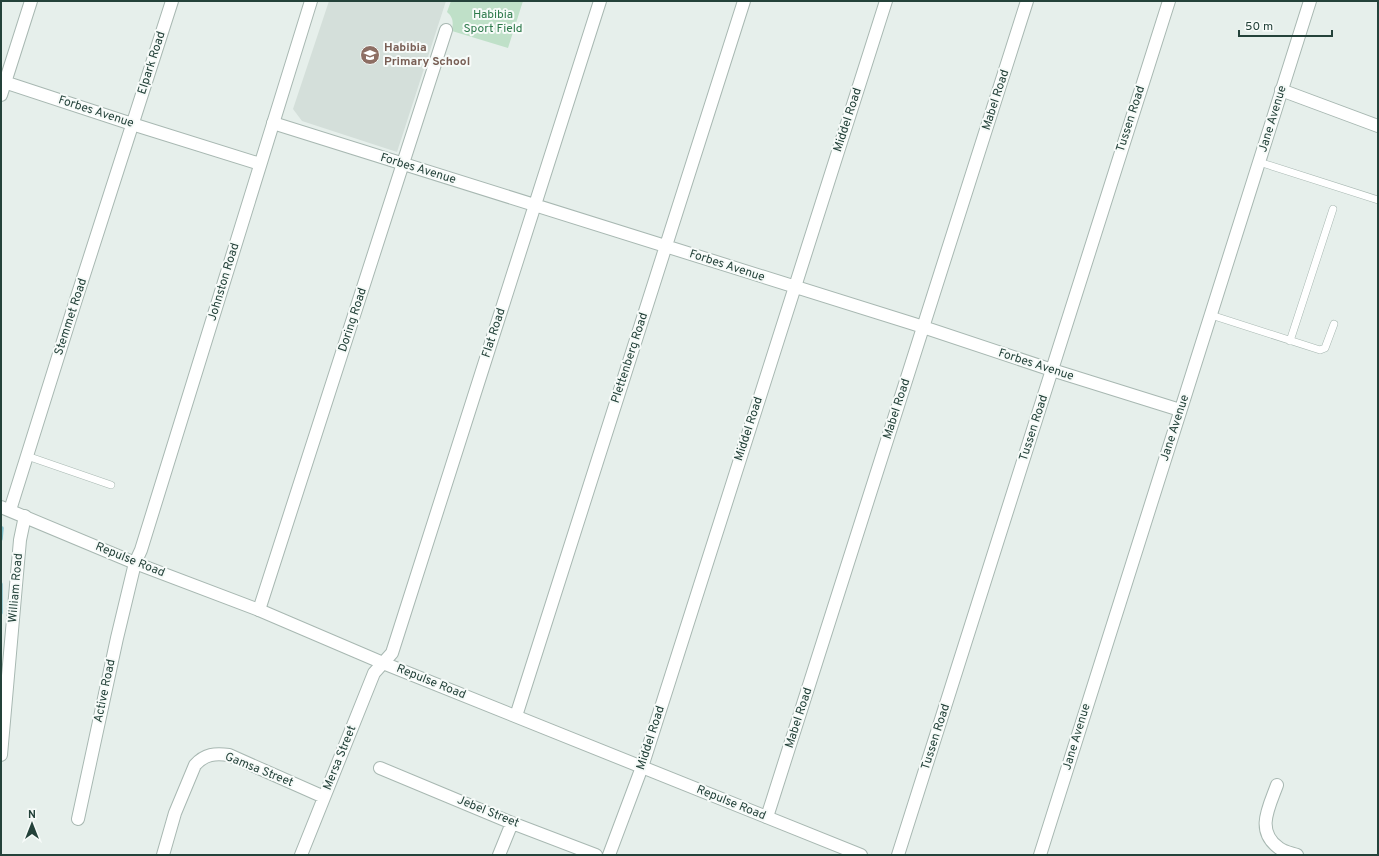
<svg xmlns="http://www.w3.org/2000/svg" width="1379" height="856" font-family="Overpass,sans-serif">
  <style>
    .built { fill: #d4dfda }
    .green { fill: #bfe0c8 }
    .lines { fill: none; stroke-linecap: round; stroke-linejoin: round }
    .stream { stroke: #8ec9d4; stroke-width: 3.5 }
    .service-casing { stroke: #a8b8b2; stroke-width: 8 }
    .minor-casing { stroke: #a8b8b2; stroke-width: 14 }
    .tertiary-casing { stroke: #a8b8b2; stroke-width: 14 }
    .service { stroke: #fff; stroke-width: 7 }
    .minor { stroke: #fff; stroke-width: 12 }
    .tertiary { stroke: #fff; stroke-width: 12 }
    .labels { text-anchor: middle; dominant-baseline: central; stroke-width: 4; stroke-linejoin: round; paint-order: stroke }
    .park-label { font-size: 12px; fill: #2d7a4b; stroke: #f7fbf9 }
    .education-label { font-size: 12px; font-weight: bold; fill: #785e54; stroke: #f7fbf9; text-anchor: start }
    .street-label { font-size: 12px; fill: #24423a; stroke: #f7fbf9 }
  </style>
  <rect width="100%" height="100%" fill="#e6efeb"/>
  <path class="built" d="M329,1H446L397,152L302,121L293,109Z"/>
  <path class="green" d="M451,1H523L508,48L452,31C453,23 454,18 447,12Z"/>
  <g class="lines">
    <path class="stream" d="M1,539L2,528
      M1,584V613"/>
    <g class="service-casing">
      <path id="service" d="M1259,162L1378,200
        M1211,315L1320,350L1325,348L1334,324
        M1290,341L1333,209
        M27,456L111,485"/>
    </g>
    <g class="minor-casing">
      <path id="minor" d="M1,81L132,124L260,164
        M1281,90L1378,126
        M1,95L31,1
        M273,123L914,324L1052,370L1180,410
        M10,510L74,306L172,1
        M259,610L446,30
        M516,716L744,1
        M1,755L20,540L25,516
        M380,768L512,823L596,855
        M1277,785C1269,807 1255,831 1279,848C1284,852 1291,853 1297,855
        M767,817L1027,1
        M78,819L117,638L135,563
        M163,855L175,813L195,765C205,754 215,753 229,755L324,797
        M301,855L374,673L392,653L600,1
        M499,855L512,823
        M609,855L642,767L886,1
        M898,855L1169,1
        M1040,855L1310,1"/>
    </g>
    <g class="tertiary-casing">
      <path id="tertiary" d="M1,507L135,563L259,610L383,663L861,855
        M135,563L141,550L311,1"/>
    </g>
    <use href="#service" class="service"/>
    <use href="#minor" class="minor"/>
    <use href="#tertiary" class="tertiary"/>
  </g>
  <defs>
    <g id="school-disc" transform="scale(1)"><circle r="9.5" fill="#8d6e63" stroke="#f7fbf9"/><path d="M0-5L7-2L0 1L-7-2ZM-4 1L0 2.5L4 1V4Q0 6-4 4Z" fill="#fff"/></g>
  </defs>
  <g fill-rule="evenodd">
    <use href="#school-disc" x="370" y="55"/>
  </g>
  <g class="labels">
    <g class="park-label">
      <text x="493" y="15">Habibia<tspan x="493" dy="14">Sport Field</tspan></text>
    </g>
    <g class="education-label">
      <text x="384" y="48">Habibia<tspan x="384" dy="14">Primary School</tspan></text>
    </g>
    <g class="street-label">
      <text transform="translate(152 63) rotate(-72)">Elpark Road</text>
      <text transform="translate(996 100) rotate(-72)">Mabel Road</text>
      <text transform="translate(96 112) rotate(18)">Forbes Avenue</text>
      <text transform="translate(1131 119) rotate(-72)">Tussen Road</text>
      <text transform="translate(1273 119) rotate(-73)">Jane Avenue</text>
      <text transform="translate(848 120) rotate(-72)">Middel Road</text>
      <text transform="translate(418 169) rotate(17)">Forbes Avenue</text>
      <text transform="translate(727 266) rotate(18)">Forbes Avenue</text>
      <text transform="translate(224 282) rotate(-73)">Johnston Road</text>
      <text transform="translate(71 317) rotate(-72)">Stemmet Road</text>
      <text transform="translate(353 320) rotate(-72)">Doring Road</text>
      <text transform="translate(494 333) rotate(-72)">Flat Road</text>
      <text transform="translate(630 358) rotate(-72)">Plettenberg Road</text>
      <text transform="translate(1036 365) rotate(18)">Forbes Avenue</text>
      <text transform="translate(897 409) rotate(-72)">Mabel Road</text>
      <text transform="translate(1034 428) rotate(-72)">Tussen Road</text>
      <text transform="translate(1175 428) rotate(-72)">Jane Avenue</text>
      <text transform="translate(749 429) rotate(-72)">Middel Road</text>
      <text transform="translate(130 560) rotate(22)">Repulse Road</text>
      <text transform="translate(16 588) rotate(-85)">William Road</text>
      <text transform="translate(431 682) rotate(22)">Repulse Road</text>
      <text transform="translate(105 691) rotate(-78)">Active Road</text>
      <text transform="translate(799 718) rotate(-72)">Mabel Road</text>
      <text transform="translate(936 737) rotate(-72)">Tussen Road</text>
      <text transform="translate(1077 737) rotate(-73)">Jane Avenue</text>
      <text transform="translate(651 738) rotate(-72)">Middel Road</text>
      <text transform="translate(340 758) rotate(-68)">Mersa Street</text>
      <text transform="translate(259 770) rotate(22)">Gamsa Street</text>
      <text transform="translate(731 803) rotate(22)">Repulse Road</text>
      <text transform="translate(488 812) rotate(22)">Jebel Street</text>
    </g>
  </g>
  <rect width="1379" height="856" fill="none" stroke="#24423a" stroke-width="4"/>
  <g transform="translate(32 824)" stroke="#f7fbf9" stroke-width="3" paint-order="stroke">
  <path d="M0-3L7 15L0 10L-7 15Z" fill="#24423a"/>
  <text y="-6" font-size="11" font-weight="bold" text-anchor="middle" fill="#24423a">N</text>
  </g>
  <path d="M1239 30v6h93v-6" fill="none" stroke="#24423a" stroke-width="2"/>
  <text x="1245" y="30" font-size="12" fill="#24423a" stroke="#f7fbf9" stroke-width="3" paint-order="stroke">50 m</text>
</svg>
